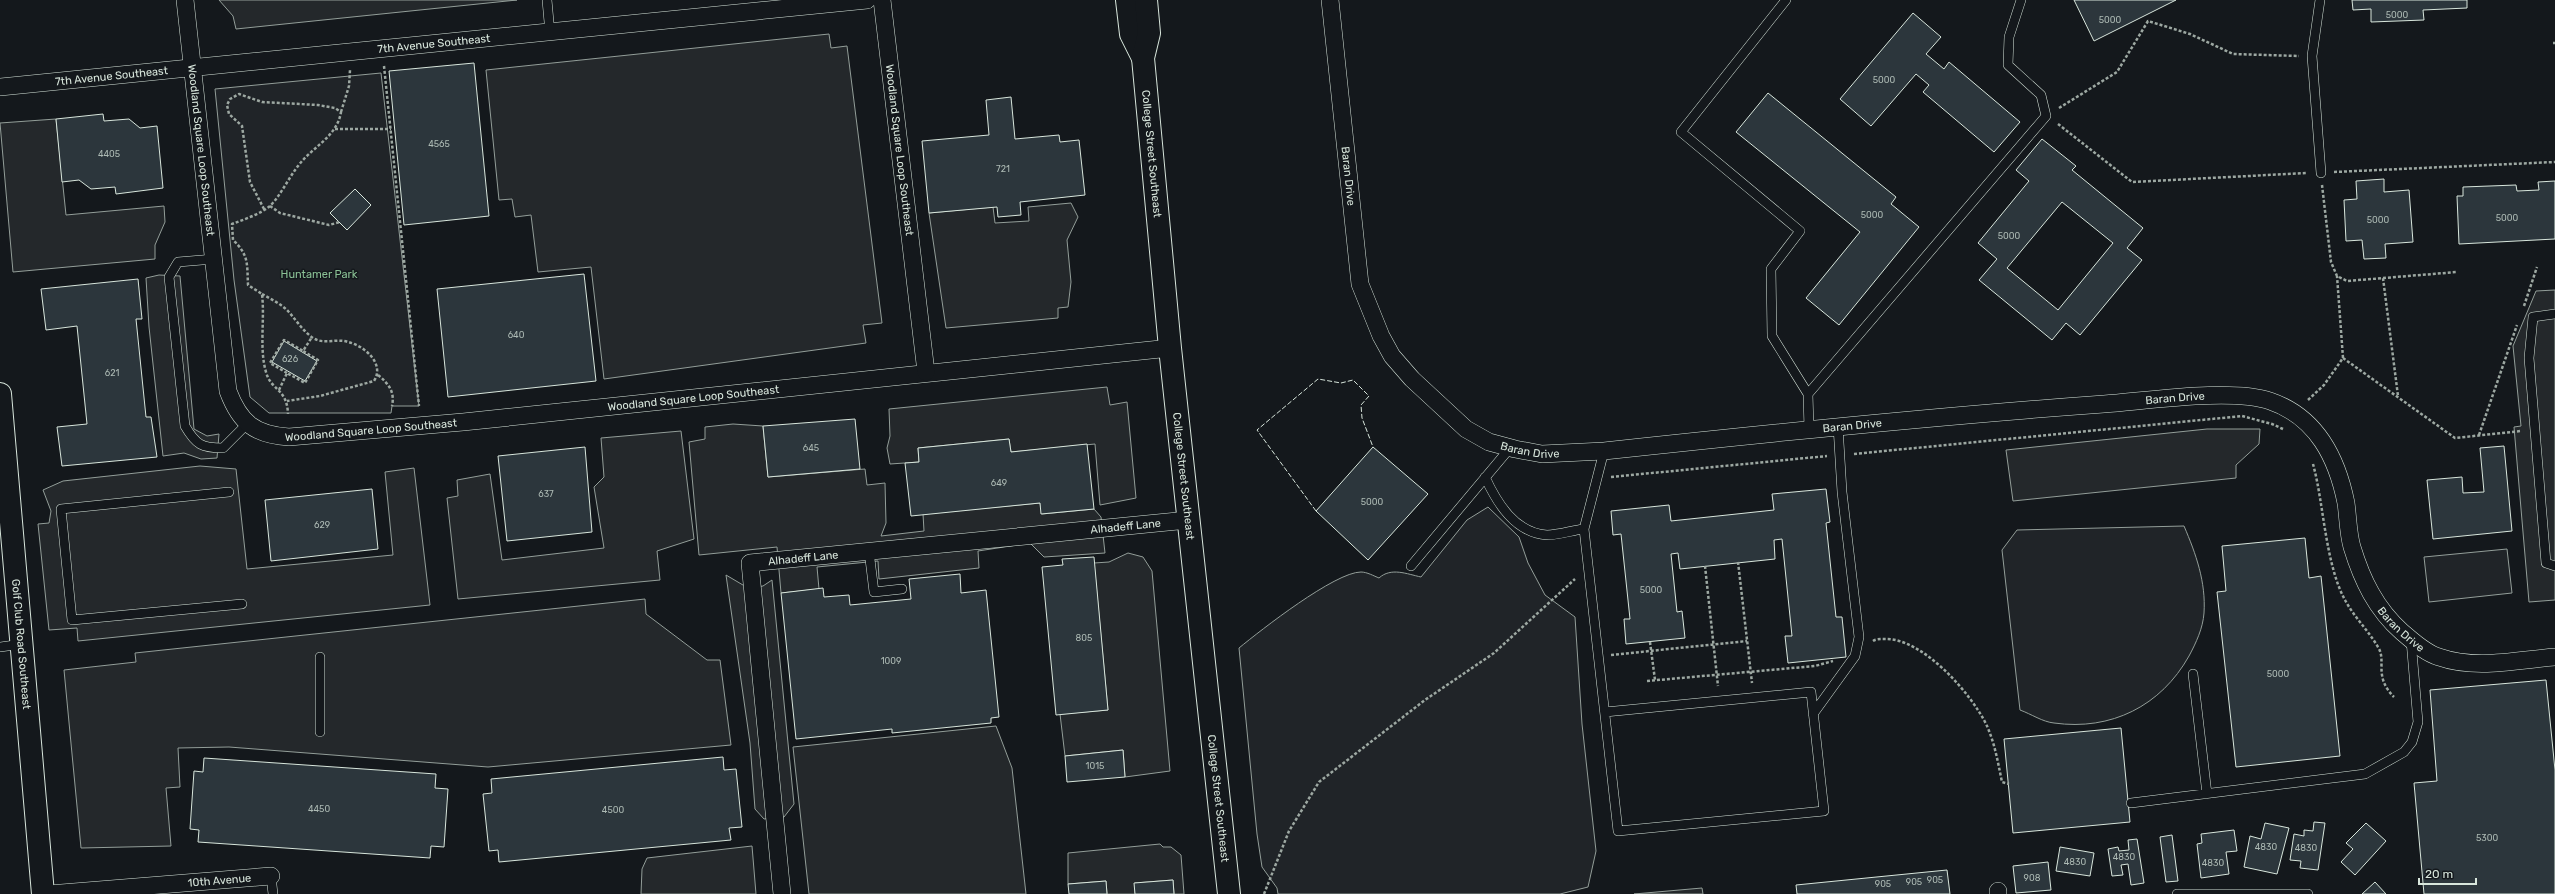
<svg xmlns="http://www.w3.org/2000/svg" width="2555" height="894" font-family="Rubik,sans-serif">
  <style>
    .green { fill: #202428; stroke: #939e99 }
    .parking { fill: #24282b; stroke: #939e99 }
    .building { fill: #2c363c; stroke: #d8e6dc; fill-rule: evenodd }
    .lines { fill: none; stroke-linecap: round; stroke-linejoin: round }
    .service-casing { stroke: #d8e6dc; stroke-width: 10 }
    .minor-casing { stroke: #d8e6dc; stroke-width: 18 }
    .tertiary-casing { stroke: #d8e6dc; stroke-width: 24 }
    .primary-casing { stroke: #d8e6dc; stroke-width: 24 }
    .path { stroke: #9da8a2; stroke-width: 2.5; stroke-dasharray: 3 2; stroke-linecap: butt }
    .service { stroke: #14181c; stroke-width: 9 }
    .minor { stroke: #14181c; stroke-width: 17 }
    .tertiary { stroke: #14181c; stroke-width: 22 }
    .primary { stroke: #14181c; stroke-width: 22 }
    .fence { stroke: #d8e6dc; stroke-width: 1; stroke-dasharray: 5 2; stroke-linecap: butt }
    .labels { text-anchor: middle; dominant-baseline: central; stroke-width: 3; stroke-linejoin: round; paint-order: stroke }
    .number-label { font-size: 9px; fill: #adbab4 }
    .street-label { font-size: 11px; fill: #d8e6dc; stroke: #14181c }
    .park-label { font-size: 11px; fill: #8ac095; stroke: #14181c }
  </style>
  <rect width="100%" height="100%" fill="#14181c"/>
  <path class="green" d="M381,73L419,406H392L391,413H269L250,397L234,280L215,89Z
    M1488,507L1519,537L1528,563L1545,595L1575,617L1582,724L1596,851L1588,887L1560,894H1278L1277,888L1262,867L1257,834L1239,648C1261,630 1335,572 1361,572C1367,572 1374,576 1379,578C1391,567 1407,574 1421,577L1467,520Z
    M2184,526C2196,554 2206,582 2204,613C2203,628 2196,643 2189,656C2161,706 2111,731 2054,723C2043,722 2031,714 2020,710L2002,550L2017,530Z
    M2507,549L2512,593L2429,602L2424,557Z"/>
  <path class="parking" d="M219,0H517L236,29L233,16Z
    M829,34L831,48L847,46L882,323L863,325L866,343L604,379L591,267L538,272L531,215L515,217L512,199L499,200L486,70Z
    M56,119L66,215L164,206L165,222L155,245V259L13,272L0,123Z
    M1071,203L1078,217L1067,240L1071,282L1068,307L1058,308V318L946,328L929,213L993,207L995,223L1029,221L1028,207Z
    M159,275L180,276L194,429L207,436L219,434L217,458L201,459L184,453L163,456L149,327L146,278Z
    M2555,290V600L2529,602L2514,427L2521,426L2513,346L2536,291Z
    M1107,387L1110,405L1127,402L1136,498L1100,505L1095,444L1011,452L1009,439L918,448L919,462L890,464L887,448L890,436L889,409Z
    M733,424L763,426L768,477L865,469L867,485L885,483L886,523L881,536L924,531L923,514L1040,503L1042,514L1094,509L1101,517L1105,553L1044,557L1030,543L978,551L979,568L879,579L878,561L817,567L819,589L781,593L777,547L699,555L689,442L705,439V427Z
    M2207,429H2260L2259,444L2236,465V478L2013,501L2006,450Z
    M681,431L694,539L657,551L660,580L458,599L447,498L458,496L457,480L490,474L502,560L604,548L594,487L604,477L601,438Z
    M200,466L236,469L247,569L393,555L385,472L414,468L430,605L78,641L77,628L49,630L38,524L49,523L51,511L43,490L63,481Z
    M1128,553L1143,557L1152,571L1170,771L1125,777L1123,750L1065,756L1060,714L1108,710L1094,563L1109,562Z
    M726,575L748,588L763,586L772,580L794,804L784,817L764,819L755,809L750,743Z
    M645,599L646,614L707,660H720L731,745L488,767L229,747L178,748L180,787L166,788L171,846L81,848L64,670L136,662L135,653Z
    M996,726L1012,768L1026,894H809L793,747Z
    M1160,844L1163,847H1171L1181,855L1184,894H1174L1173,880L1135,883V894H1107L1106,881L1068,884V853Z
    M752,846L756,894H641L642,869L647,858Z
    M1702,888L1703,894H1634Z"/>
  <path class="building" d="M2074,0H2176L2094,41Z
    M2352,0H2467V8L2423,10L2424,20L2371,22V9L2353,10Z
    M1913,13L1941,37L1926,54L1944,69L1949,62L2020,122L1994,152L1923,92L1929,85L1916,74L1871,126L1840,99Z
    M474,63L489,216L404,225L389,71Z
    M1768,93L1896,197L1891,204L1919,227L1839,325L1806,298L1860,232L1736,132Z
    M1011,97L1015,139L1059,135L1060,142L1079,140L1085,195L1020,202L1021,215L998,217L997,207L929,213L922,141L989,135L986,100Z
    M103,114L104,121L129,119L140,128L157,126L163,188L116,194L115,187L91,189L79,180L62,182L56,119Z
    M2042,139L2076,166L2072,170L2143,228L2127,248L2142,260L2080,335L2066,323L2052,340L1979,280L1997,259L1978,243L2029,181L2016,170ZM2062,202L2113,243L2058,310L2007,268Z
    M2384,179V192L2409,190L2413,242L2385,244L2386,258L2364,259L2362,240L2346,241L2344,200L2357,199L2356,181Z
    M2555,181V239L2459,244L2457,196H2463V187L2516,185L2517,191L2539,190L2538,182Z
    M355,189L371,205L347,230L330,213Z
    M584,274L596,381L448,397L437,289Z
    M138,279L142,319H136L146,417H151L157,457L62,466L57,427L87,424L77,326L46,330L41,289Z
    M284,341L317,361L305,381L272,362Z
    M855,419L860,469L768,477L763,426Z
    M1009,439L1011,452L1087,444L1094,509L1041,514L1040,503L911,516L905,463L919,462L918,448Z
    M2504,446L2512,531L2433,539L2427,480L2462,477L2463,493L2484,492L2480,448Z
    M585,447L592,532L507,541L498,456Z
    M1373,447L1428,494L1368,560L1316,511Z
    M372,489L378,549L271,561L265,500Z
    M1826,489L1830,522L1826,523L1836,617H1842L1846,657L1788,663L1785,636H1792L1782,539L1774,540L1775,559L1680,569L1678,553L1671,554L1677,612L1682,611L1685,638L1626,644L1624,619H1630L1621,534L1613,535L1611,511L1669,505L1671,521L1774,510L1772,494Z
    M2305,538L2309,578L2321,576L2340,756L2236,767L2217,592L2226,591L2222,546Z
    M1094,557L1108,710L1056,715L1042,567L1063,565L1062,559Z
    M960,574L961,593L986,590L999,717L991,718V723L892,733V729L796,739L781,593L823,588L824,597L849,595L850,605L911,599L909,579Z
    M2546,680L2555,770V894H2424L2414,783L2437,781L2430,690Z
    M2121,728L2130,822L2013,833L2004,739Z
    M1123,750L1125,777L1067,782L1065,756Z
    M723,757L724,770L736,769L742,827L729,828L731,840L499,862L498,850L489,851L483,794L492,793L491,779Z
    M204,758L436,774L435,788L448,789L444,847L431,846L430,858L198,842L199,830L190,829L194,771L203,772Z
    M2314,822L2325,823L2318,870L2300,868L2301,861L2290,860L2294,834L2304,836V830L2313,831Z
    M2265,823L2289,828L2277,874L2244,867L2250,836L2261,839Z
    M2366,823L2386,841L2355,875L2341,862L2353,849L2346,843Z
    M2234,830L2237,851L2226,852L2229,874L2201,878L2197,844L2202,843L2201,834Z
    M2172,835L2178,881L2166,882L2160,837Z
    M2137,839L2144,883L2131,885L2128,864L2121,865L2123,875L2112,876L2108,849L2118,847L2119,851L2129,850L2128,840Z
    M2060,847L2094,853L2090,876L2056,871Z
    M2048,862L2051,890L2016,893L2013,866Z
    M1947,870L1950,894H1797L1796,885Z
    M1173,880L1174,894H1135L1134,883Z
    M1106,881L1107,894H1069L1068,884Z
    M2375,882L2386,894H2362Z"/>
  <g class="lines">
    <g class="service-casing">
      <path id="service" d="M547,0L550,33
        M1786,0L1681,132L1800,231L1771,269L1772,336L1808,394
        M2320,0L2312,56L2321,173
        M214,259L178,262L169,277L185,426C196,445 202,448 223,448L247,424
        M2555,314L2533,317L2529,358L2546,563L2555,566
        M1809,429L1808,394L2046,116L2041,95L2008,65L2009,37L2021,0
        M1604,451L1584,529L1618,831L1824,811L1811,692L1605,712
        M1485,477C1497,503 1515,533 1547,535C1559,535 1573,530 1584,529
        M229,492L61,509L72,620L242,604
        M869,551L874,592L902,589
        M1411,566L1510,448
        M0,647L22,644
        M2193,674L2207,794
        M1813,714L1855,656L1859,637L1842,492L1838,426
        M320,732V657
        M2131,803L2365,774L2404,752L2412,742L2418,722L2411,640
        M271,876L273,894
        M2177,894H2308"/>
    </g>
    <g class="minor-casing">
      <g id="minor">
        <path id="s1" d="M185,0L228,391C240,423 255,435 289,437L463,422L1170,348"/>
        <path id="s2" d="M882,0L926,372"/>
        <path id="s3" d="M1330,0L1360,284L1381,336L1392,356L1412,379L1466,429L1489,442L1515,449L1542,454L1604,451C1770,433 1937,416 2104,404C2147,401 2231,388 2270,401C2317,417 2337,458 2346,503C2348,517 2348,533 2352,547C2362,580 2376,609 2402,632C2413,641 2425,653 2439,657C2476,670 2517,660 2555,657"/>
        <path id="s4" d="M0,87L867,0"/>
        <path d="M1998,891V894"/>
        <path id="s5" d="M49,894L271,876"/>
        <path id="s6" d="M782,894L750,563L1188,520"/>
      </g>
    </g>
    <g class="tertiary-casing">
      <g id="tertiary">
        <path id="s7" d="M0,394L43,894"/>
      </g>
    </g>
    <g class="primary-casing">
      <g id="primary">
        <path d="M1127,0L1131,34L1143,58"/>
        <path id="s8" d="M1146,0L1149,33L1143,58L1170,348L1229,894"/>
      </g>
    </g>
    <path class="path" d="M2553,43H2555
      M384,66L419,406
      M2059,108L2117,72L2148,21L2190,34L2233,54L2299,56
      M341,112L349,86L350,70
      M2058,124L2132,182L2307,173
      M335,129H391
      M2334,172L2555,162
      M2322,185L2331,262L2337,276L2347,281L2457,272
      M270,206L280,213L329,225L340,222
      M264,209L250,182L242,126L229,114L227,105L230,99L239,94L262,102L318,105L335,108L341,112C337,137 312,147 298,166C288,179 282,193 271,205C261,214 245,219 232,224L233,240C249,255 247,264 248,285L262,294C265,320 259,348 266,372C271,391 287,388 288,414
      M2383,278L2398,396
      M262,294C271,299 281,304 288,311C296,320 303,331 313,338C324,345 336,338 348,342C365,346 385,364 374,381L320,396L287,401
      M2524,306L2537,267
      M2343,358L2455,438L2521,431
      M287,373L270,363L284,340L303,351
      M378,375C389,384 395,392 392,406
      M279,390L287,373L305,383L318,360L303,351L312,337
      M2308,400L2324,385L2343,358L2337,276
      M2479,435L2517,325
      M1854,454L2242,416L2272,424L2283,429
      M2313,464C2324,504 2325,563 2345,600C2354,617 2368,630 2378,647C2387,661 2373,676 2394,697
      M1611,477L1827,456
      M1738,562L1752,683
      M1705,566L1718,686
      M1873,641C1876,639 1880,639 1884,639C1922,637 1972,694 1987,726C1995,744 1998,763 2002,782L2009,784
      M1650,642L1655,680
      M1611,655L1747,641
      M1647,681L1815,666L1833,661
      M1264,894L1289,831L1319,782L1425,700L1494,653L1575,579"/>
    <use href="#service" class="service"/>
    <use href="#minor" class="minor"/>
    <use href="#tertiary" class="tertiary"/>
    <use href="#primary" class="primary"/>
    <path class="fence" d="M1316,511L1257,430L1318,379L1341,383L1353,380L1369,396L1361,405L1362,418L1373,447"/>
  </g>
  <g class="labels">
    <g class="number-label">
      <text x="2397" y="15">5000</text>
      <text x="2110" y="20">5000</text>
      <text x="1884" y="80">5000</text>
      <text x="439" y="144">4565</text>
      <text x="109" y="154">4405</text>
      <text x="1003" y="169">721</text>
      <text x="1872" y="215">5000</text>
      <text x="2507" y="218">5000</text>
      <text x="2378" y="220">5000</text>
      <text x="2009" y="236">5000</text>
      <text x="516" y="335">640</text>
      <text x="290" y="359">626</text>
      <text x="112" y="373">621</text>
      <text x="811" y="448">645</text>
      <text x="999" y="483">649</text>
      <text x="546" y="494">637</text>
      <text x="1372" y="502">5000</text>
      <text x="322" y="525">629</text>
      <text x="1651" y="590">5000</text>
      <text x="1084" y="638">805</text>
      <text x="891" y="661">1009</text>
      <text x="2278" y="674">5000</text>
      <text x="1095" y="766">1015</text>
      <text x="319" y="809">4450</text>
      <text x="613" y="810">4500</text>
      <text x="2487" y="838">5300</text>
      <text x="2266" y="847">4830</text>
      <text x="2306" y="848">4830</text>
      <text x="2124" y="857">4830</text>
      <text x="2075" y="862">4830</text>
      <text x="2213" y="863">4830</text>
      <text x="2032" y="878">908</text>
      <text x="1935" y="880">905</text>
      <text x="1914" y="882">905</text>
      <text x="1883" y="884">905</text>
    </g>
    <g class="street-label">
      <text stroke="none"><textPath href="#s4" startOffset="436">7th Avenue Southeast</textPath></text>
      <text stroke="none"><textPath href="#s4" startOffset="112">7th Avenue Southeast</textPath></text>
      <text stroke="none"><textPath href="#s1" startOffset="151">Woodland Square Loop Southeast</textPath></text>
      <text stroke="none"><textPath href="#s2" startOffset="151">Woodland Square Loop Southeast</textPath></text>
      <text stroke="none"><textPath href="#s8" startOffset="155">College Street Southeast</textPath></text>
      <text stroke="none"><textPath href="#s3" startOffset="177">Baran Drive</textPath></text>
      <text stroke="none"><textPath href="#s1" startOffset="882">Woodland Square Loop Southeast</textPath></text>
      <text stroke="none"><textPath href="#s3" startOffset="1185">Baran Drive</textPath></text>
      <text stroke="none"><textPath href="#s3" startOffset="861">Baran Drive</textPath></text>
      <text stroke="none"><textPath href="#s1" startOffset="558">Woodland Square Loop Southeast</textPath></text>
      <text stroke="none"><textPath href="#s3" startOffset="537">Baran Drive</textPath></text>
      <text stroke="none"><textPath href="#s8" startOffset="479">College Street Southeast</textPath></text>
      <text stroke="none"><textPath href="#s6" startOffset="710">Alhadeff Lane</textPath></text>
      <text stroke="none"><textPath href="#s6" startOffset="386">Alhadeff Lane</textPath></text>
      <text stroke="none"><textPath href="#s3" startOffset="1556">Baran Drive</textPath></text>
      <text stroke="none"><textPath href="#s7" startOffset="251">Golf Club Road Southeast</textPath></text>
      <text stroke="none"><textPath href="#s8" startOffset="803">College Street Southeast</textPath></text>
      <text stroke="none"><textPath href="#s5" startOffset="171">10th Avenue</textPath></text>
    </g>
    <g class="park-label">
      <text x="319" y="274">Huntamer Park</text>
    </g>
  </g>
  <path d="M2419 878v6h57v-6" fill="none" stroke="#d8e6dc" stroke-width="2"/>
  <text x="2425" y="878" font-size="12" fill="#d8e6dc" stroke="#14181c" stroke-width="3" paint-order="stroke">20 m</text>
</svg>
